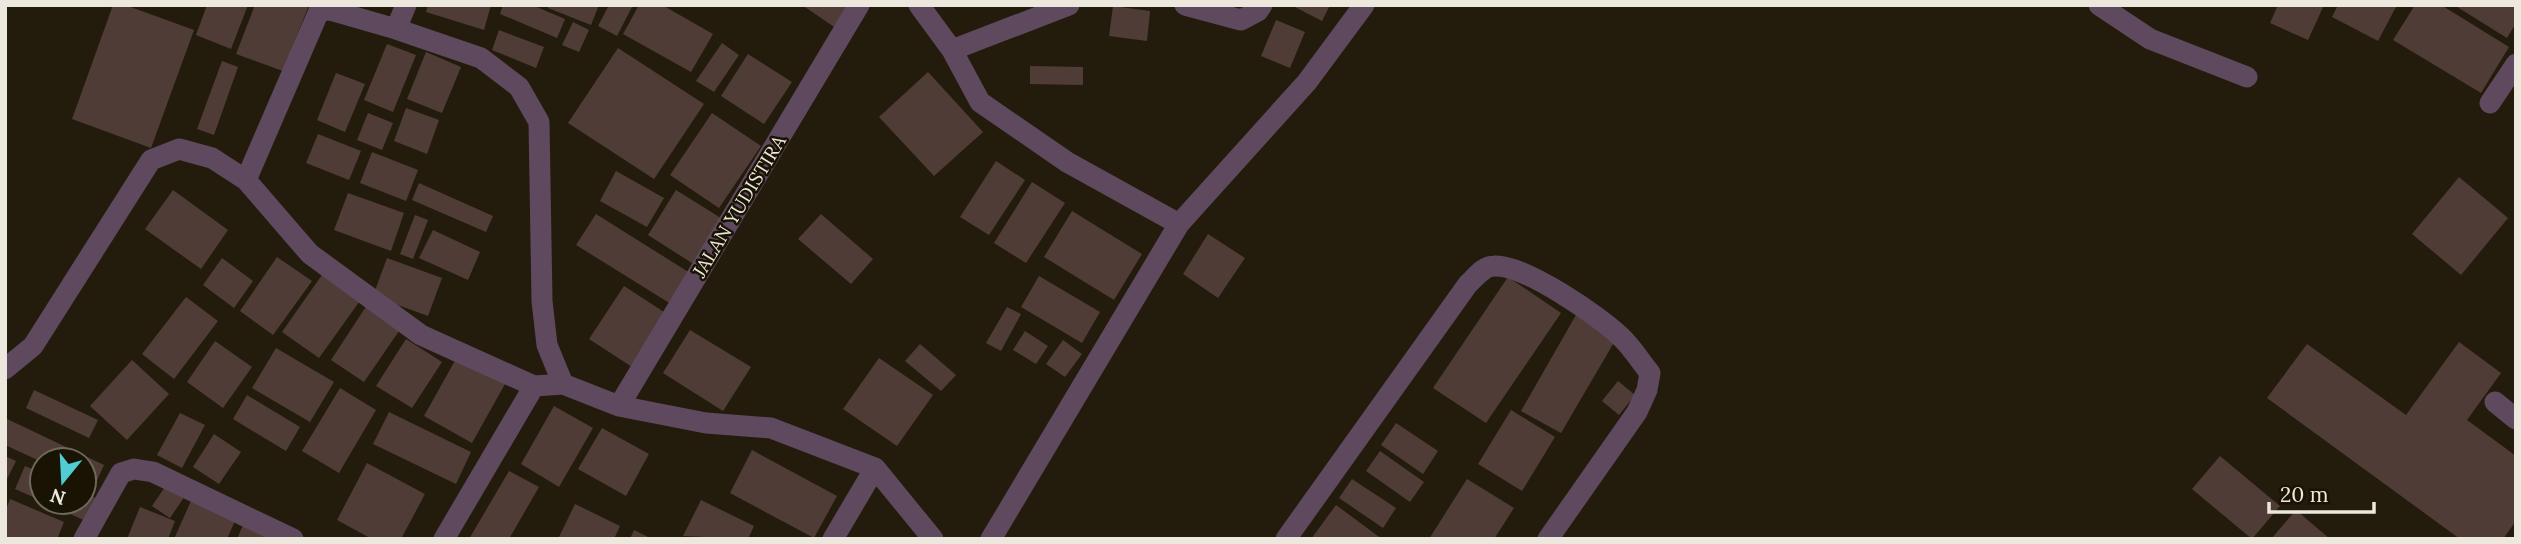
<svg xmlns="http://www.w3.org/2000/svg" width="2521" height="544" font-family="Lora,serif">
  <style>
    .building { fill: #503c36 }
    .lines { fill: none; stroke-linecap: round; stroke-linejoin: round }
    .street { stroke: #5f495e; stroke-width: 21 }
    .labels { text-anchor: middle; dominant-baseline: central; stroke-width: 5; stroke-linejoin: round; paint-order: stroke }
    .street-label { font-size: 19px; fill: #ece8dd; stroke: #191304 }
  </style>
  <rect width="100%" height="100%" fill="#231c0c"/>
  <path class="building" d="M113,5H125L194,30L151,148L72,119Z
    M207,5H248L231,49L196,35Z
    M255,5H309L283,71L236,54Z
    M428,5H491L484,30L426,12Z
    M503,5H532L565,19L557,38L500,14Z
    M549,5H599L591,25L548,8Z
    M609,5H633L617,36L598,26Z
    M639,5H662L713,34L691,72L623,34Z
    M802,5H856L840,31Z
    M1291,5H1330L1322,21Z
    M2278,5H2324L2308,40L2270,23Z
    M2338,5H2397L2378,41L2332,17Z
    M2415,5H2441L2509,47L2481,93L2393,40Z
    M2454,5H2516V23L2507,38Z
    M1113,6L1150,11L1147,41L1109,36Z
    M1276,20L1305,32L1290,68L1261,56Z
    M573,22L589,30L579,52L562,45Z
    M499,30L544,47L536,68L492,50Z
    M722,43L739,55L714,92L696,81Z
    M387,44L416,55L393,112L364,100Z
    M618,48L704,104L654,179L568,123Z
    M426,52L461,67L442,113L407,99Z
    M748,54L792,82L764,124L721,96Z
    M222,61L238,67L214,135L197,129Z
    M1030,66L1083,67V85L1030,84Z
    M928,72L983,132L934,176L879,117Z
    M336,73L365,84L345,132L317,120Z
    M406,108L439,120L427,154L394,141Z
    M368,113L393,123L382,150L357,140Z
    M712,113L761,146L719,208L670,175Z
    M318,134L361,151L349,180L306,163Z
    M372,152L418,170L406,201L360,183Z
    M996,161L1025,180L989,235L960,217Z
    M616,171L664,198L647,227L600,201Z
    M2459,177L2508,218L2461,275L2412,234Z
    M1032,182L1065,203L1026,263L994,243Z
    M419,183L493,216L486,232L412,200Z
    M173,190L228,230L201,269L145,229Z
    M676,190L724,220L695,265L648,235Z
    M348,193L404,213L391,251L334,230Z
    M1072,211L1142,254L1114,300L1044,257Z
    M596,214L690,273L671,304L576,245Z
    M821,214L873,259L851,284L798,239Z
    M415,215L428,220L413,259L400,254Z
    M433,230L480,252L468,280L419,258Z
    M1208,234L1245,258L1218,298L1183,274Z
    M277,257L312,281L273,335L240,311Z
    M222,258L253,281L234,308L203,285Z
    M387,258L442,278L428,316L373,296Z
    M324,272L362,298L319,358L282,332Z
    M1039,276L1100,312L1082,343L1021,307Z
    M1508,277L1561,313L1486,423L1433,388Z
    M624,286L667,314L632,367L589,339Z
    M186,297L218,321L174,379L142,354Z
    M367,305L401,328L364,382L331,360Z
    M1007,307L1021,314L1001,351L986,343Z
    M1576,315L1616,339L1561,433L1521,411Z
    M690,330L751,367L723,411L663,373Z
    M1025,331L1048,346L1036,364L1013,350Z
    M406,339L442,362L412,408L376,386Z
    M1063,340L1082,354L1065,377L1046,364Z
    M215,341L252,367L223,408L187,382Z
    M2459,342L2501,373L2467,420L2516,456V521L2503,539H2460L2267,398L2307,344L2406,415Z
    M920,344L956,375L941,391L905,361Z
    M276,348L334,382L310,422L252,388Z
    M457,357L505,384L472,443L424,416Z
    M879,358L933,395L897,446L843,409Z
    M132,360L169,394L127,440L90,406Z
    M1618,381L1635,395L1619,415L1602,401Z
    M340,388L376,410L339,473L302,451Z
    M34,390L98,420L89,438L26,408Z
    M247,395L300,427L286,451L233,419Z
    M554,406L593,428L559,487L521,464Z
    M1511,410L1555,437L1522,491L1478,464Z
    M389,412L471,452L456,484L373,444Z
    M180,413L205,425L182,468L157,455Z
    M5,418L104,465L94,487L84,482V460L42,462L5,445Z
    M1396,423L1438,451L1423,474L1381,445Z
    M602,428L649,454L626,496L578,469Z
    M214,434L241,452L219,484L193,467Z
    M752,450L837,496L814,538L730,493Z
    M1380,451L1424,482L1410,502L1366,471Z
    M5,456L16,461L5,483Z
    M2220,456L2280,506L2252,539L2192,489Z
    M367,463L425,494L401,539H372L337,520Z
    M25,466L42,473V501L15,489Z
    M509,471L539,487L509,539H469Z
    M1352,479L1396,508L1383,528L1339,498Z
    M1467,479L1514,508L1494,539H1429Z
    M167,484L185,496L170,518L152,506Z
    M84,493L98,499L88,522L44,502H84Z
    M10,499L64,522L57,539H5V512Z
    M701,500L754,526L748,539L683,536Z
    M191,501L235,521L227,539H174Z
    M575,504L620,526L614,539H558Z
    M1336,505L1382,539H1311Z
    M140,507L175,521L168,539H127Z
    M2296,510L2330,539H2271Z
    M246,518L270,529L266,539H237Z
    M634,530L652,539H630Z"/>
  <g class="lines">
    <path class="street" d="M919,5L952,50L1069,5
      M1185,5L1241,20L1258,11L1262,5
      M2099,5L2150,39L2247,77
      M396,29L481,58L519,87L539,122L542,301L547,345L563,384
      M952,50L980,102L1067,162L1179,224
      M2490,103L2516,64
      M246,180L319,11L330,10L396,29L406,5
      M5,369L33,346L151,160L179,149L212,158L246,180L310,254L421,335L534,386L563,384L619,406L706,423L771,428L875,468L933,539
      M2495,402L2516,419
      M619,406L859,5
      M84,539L121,473L134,469L153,472L293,539
      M444,539L534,386
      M833,539L875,468
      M991,539L1179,224L1307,82L1364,5
      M1286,539L1468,284C1475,278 1483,266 1494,266C1524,264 1601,317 1623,339C1633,349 1641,362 1650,373L1647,390L1637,412L1548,539"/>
  </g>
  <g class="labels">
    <g class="street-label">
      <text transform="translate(739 206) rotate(-59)">JALAN YUDISTIRA</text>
    </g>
  </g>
  <rect width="2521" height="544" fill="none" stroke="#ece8dd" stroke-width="14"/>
  <g transform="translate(63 481) rotate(198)"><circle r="33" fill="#191304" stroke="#6d685b" stroke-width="2"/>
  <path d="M0-5L12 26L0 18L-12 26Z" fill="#51ccd4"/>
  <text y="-10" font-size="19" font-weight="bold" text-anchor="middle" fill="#ece8dd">N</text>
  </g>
  <path d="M2269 502v10h105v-10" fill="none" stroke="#ece8dd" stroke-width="3.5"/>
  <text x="2280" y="502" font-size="21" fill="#ece8dd" stroke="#191304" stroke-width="5" paint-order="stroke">20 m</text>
</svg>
